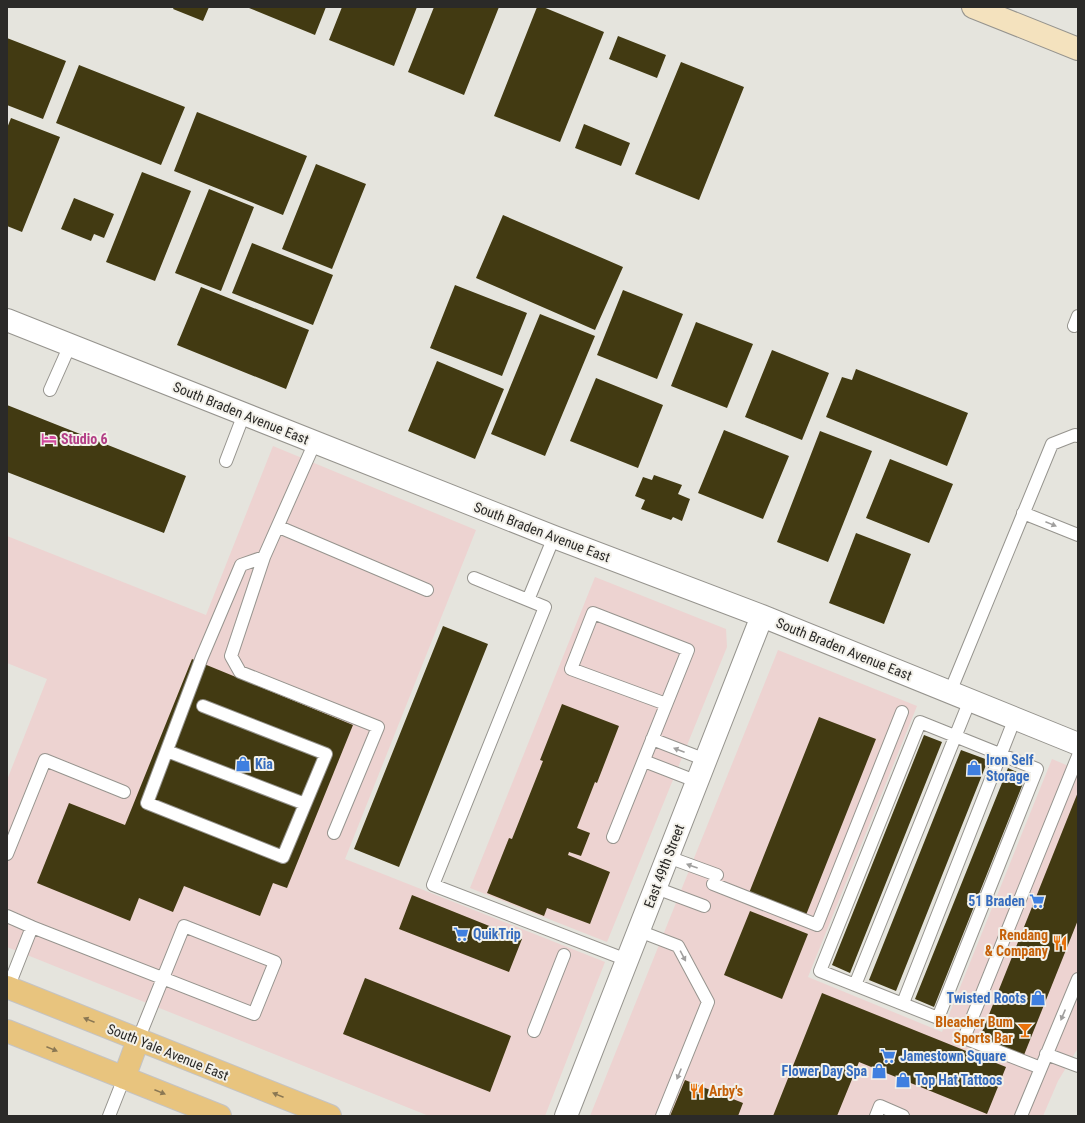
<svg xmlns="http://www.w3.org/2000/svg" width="1085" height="1123" font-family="'Roboto Condensed',sans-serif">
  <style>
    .commercial { fill: #edd3d1 }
    .building { fill: #423a12 }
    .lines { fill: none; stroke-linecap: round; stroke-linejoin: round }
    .lane-casing { stroke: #96948e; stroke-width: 14 }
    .street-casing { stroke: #96948e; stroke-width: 24 }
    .secondary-casing { stroke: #96948e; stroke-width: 24 }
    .primary-casing { stroke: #c4c3c3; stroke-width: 24 }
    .lane { stroke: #fff; stroke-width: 12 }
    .street { stroke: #fff; stroke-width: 22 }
    .secondary { stroke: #f4e2be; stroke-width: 22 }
    .primary { stroke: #e8c47e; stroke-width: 22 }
    .oneway { fill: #a09f9e }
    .oneway2 { fill: #8a7753 }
    .labels { text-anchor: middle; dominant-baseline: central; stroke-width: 4; stroke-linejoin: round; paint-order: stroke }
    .street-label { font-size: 14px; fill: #2b2a28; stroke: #f3f1ea }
    .hotel-label { font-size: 14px; font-weight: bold; fill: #b23c85; stroke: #f3f1ea; text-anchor: start }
    .shop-label { font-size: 14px; font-weight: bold; fill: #366cbe; stroke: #f3f1ea; text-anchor: start }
    .food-label { font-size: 14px; font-weight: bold; fill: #c56008; stroke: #f3f1ea; text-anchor: end }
  </style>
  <rect width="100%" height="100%" fill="#e5e4dd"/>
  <path class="commercial" d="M273,446L476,530L345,859L605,962L545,1116H429L7,947V780L47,679L7,663V536L206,615Z
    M595,577L726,629L727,647L607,942L470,888Z
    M778,650L917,706L808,977L942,1032L1052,759L1078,770V1048L1058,1081L1043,1116H590Z"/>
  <path class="building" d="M174,7H209L203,21L173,9Z
    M249,7H326L315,35L249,8Z
    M342,7H417L394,66L329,40Z
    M434,7H499L464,95L408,72Z
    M537,7H543L604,32L560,142L494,116Z
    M618,36L666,55L657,78L609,59Z
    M7,38L66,61L43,119L7,105Z
    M681,62L744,87L699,200L635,174Z
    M79,65L185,107L161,165L56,123Z
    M197,112L307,156L283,215L174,171Z
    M11,118L60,137L22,232L7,226V128Z
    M584,124L630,143L621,166L575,148Z
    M316,164L366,184L332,269L282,249Z
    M142,172L191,191L155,281L106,262Z
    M209,189L254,207L221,291L175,273Z
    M74,198L114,214L104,238L94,234L91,241L61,229Z
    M503,215L623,267L595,330L476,278Z
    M252,243L333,275L313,325L232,293Z
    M455,285L527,313L502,376L430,348Z
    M201,287L309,330L286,389L177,345Z
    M623,290L683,314L657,379L597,355Z
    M540,314L595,336L545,456L491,434Z
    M696,322L753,344L727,408L671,386Z
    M772,350L829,373L802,440L745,417Z
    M437,361L504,389L475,459L408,431Z
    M856,369L968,413L947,466L826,417L842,377L852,380Z
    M596,378L663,405L638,468L570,441Z
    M7,405L186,476L164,533L7,472Z
    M724,430L789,456L763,519L698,493Z
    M820,431L872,451L828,562L777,542Z
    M890,459L953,484L929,543L866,518Z
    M654,475L682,485L678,494L690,499L682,521L673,517L671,520L641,509L645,500L635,496L643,477L652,480Z
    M856,533L911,554L884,624L829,603Z
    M443,626L488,644L399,867L354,849Z
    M192,659L353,725L287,888L273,883L260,916L184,886L173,912L139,898L130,921L37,883L69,803L125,825Z
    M562,704L619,726L597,783L595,782L577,828L590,833L581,856L569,852L568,855L610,872L590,924L547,908L544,916L487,893L509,838L512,839L543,761L540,760Z
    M819,717L876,739L806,915L749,893Z
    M924,735L942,742L850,973L832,965Z
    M961,750L988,760L896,991L869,980Z
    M1008,768L1026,776L934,1007L915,999Z
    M1078,792V920L1024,1055L980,1037Z
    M412,895L522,939L509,972L399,929Z
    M750,911L808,934L782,999L724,975Z
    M365,978L511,1036L490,1092L343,1034Z
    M822,993L1006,1067L987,1114L859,1062L837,1116H773Z
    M685,1080L743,1103L738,1116H670Z"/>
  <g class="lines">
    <g class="lane-casing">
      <path id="lane" d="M1074,326L1078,316
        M50,390L70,345
        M315,442L264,557L231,656L240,672L378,727L334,833
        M226,461L244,414
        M1023,513L1078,535
        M279,527L427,590
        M474,578L545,607L433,885L627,960
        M528,600L554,537
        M950,692L1052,444L1075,435L1078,436
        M203,706L326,754L283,857L147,803L202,657L241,565L264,557
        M920,722L1037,769L938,1018L820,971Z
        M652,739L706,760
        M167,751L305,804
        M644,761L698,782
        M613,837L688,650L593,613L571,669L666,704
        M7,854L45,760L124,792
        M668,857L717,875
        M713,884L817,925L902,712
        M656,888L704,906
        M7,916L32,927
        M639,931L678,946L708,1002L662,1116
        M855,985L970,700
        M8,988L32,927L254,1014L275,962L184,926L138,1040
        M903,1003L1015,718
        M534,1031L564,955
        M1046,1054L1078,1066
        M1041,1068L964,1038L1078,756
        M109,1116L124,1078
        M876,1116L880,1106L903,1116
        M1021,1116L1078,979"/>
    </g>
    <g class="street-casing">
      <path id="street" d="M7,320L554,537L762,616L1078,744
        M566,1116L762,616"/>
    </g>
    <g class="secondary-casing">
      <path id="secondary" d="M973,7L1078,49"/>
    </g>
    <g class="primary-casing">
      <path id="primary" d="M7,987L330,1116
        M7,1031L220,1116
        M124,1078L138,1040"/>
    </g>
    <use href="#lane" class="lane"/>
    <use href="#street" class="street"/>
    <use href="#secondary" class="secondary"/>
    <use href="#primary" class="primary"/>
  </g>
  <defs><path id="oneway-solid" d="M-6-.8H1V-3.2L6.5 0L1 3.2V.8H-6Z"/></defs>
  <g class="oneway">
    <use href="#oneway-solid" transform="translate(1051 524) rotate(22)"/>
    <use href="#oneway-solid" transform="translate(679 750) rotate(-159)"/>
    <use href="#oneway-solid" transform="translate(692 866) rotate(-160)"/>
    <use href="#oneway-solid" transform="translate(683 956) rotate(62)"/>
    <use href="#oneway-solid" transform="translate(1063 1015) rotate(113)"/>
    <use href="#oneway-solid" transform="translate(679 1074) rotate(112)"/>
  </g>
  <g class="oneway2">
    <use href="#oneway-solid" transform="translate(89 1020) rotate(-158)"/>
    <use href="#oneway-solid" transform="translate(52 1049) rotate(22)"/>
    <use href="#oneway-solid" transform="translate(160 1092) rotate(22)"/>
    <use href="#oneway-solid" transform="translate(278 1095) rotate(-158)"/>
  </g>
  <defs>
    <g id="hotel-bare" transform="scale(1.2)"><path d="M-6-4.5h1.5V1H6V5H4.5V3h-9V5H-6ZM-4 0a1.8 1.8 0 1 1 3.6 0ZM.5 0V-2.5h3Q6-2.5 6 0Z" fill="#d1479c" stroke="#f3f1ea" stroke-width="2.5" paint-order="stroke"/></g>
    <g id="shop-bare" transform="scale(1.2)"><path d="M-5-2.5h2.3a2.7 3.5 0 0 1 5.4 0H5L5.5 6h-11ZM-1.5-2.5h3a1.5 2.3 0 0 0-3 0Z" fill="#3f7fe0" stroke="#f3f1ea" stroke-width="2.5" paint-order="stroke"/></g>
    <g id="supermarket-bare" transform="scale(1.2)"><path d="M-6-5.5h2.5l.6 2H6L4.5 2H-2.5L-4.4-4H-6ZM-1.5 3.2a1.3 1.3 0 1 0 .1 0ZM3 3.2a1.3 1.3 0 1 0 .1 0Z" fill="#3f7fe0" stroke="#f3f1ea" stroke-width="2.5" paint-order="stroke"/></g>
    <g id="restaurant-bare" transform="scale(1.2)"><path d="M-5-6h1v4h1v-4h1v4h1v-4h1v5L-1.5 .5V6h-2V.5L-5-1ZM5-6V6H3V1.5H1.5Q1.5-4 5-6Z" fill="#e8710a" stroke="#f3f1ea" stroke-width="2.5" paint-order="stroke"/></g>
    <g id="bar-bare" transform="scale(1.2)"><path d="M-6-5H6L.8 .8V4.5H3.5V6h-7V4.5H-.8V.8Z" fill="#e8710a" stroke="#f3f1ea" stroke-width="2.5" paint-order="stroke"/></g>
  </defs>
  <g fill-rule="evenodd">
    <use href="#hotel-bare" x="49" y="439"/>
    <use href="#shop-bare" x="243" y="764"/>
    <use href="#shop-bare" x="974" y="768"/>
    <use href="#supermarket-bare" x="1037" y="901"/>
    <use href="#supermarket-bare" x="461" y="934"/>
    <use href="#restaurant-bare" x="1060" y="943"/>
    <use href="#shop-bare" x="1038" y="998"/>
    <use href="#bar-bare" x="1025" y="1030"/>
    <use href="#supermarket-bare" x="888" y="1056"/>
    <use href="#shop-bare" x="879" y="1071"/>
    <use href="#shop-bare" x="903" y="1080"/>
    <use href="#restaurant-bare" x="697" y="1091"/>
  </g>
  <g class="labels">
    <g class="street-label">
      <text transform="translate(241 413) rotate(22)">South Braden Avenue East</text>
      <text transform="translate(542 532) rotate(21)">South Braden Avenue East</text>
      <text transform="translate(844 649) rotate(22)">South Braden Avenue East</text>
      <text transform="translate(664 866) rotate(-69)">East 49th Street</text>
      <text transform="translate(168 1052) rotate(22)">South Yale Avenue East</text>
    </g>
    <g class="hotel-label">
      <text x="61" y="439">Studio 6</text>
    </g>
    <g class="shop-label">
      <text x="986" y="760">Iron Self<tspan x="986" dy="16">Storage</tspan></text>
      <text x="255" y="764">Kia</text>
      <text x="1025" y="901" text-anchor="end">51 Braden</text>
      <text x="473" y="934">QuikTrip</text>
      <text x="1026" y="998" text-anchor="end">Twisted Roots</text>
      <text x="900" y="1056">Jamestown Square</text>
      <text x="867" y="1071" text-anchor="end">Flower Day Spa</text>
      <text x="915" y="1080">Top Hat Tattoos</text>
    </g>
    <g class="food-label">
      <text x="1048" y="935">Rendang<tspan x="1048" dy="16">&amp; Company</tspan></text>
      <text x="1013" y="1022">Bleacher Bum<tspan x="1013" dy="16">Sports Bar</tspan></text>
      <text x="709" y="1091" text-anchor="start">Arby's</text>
    </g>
  </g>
  <rect width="1085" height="1123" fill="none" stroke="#2b2a28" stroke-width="16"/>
</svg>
